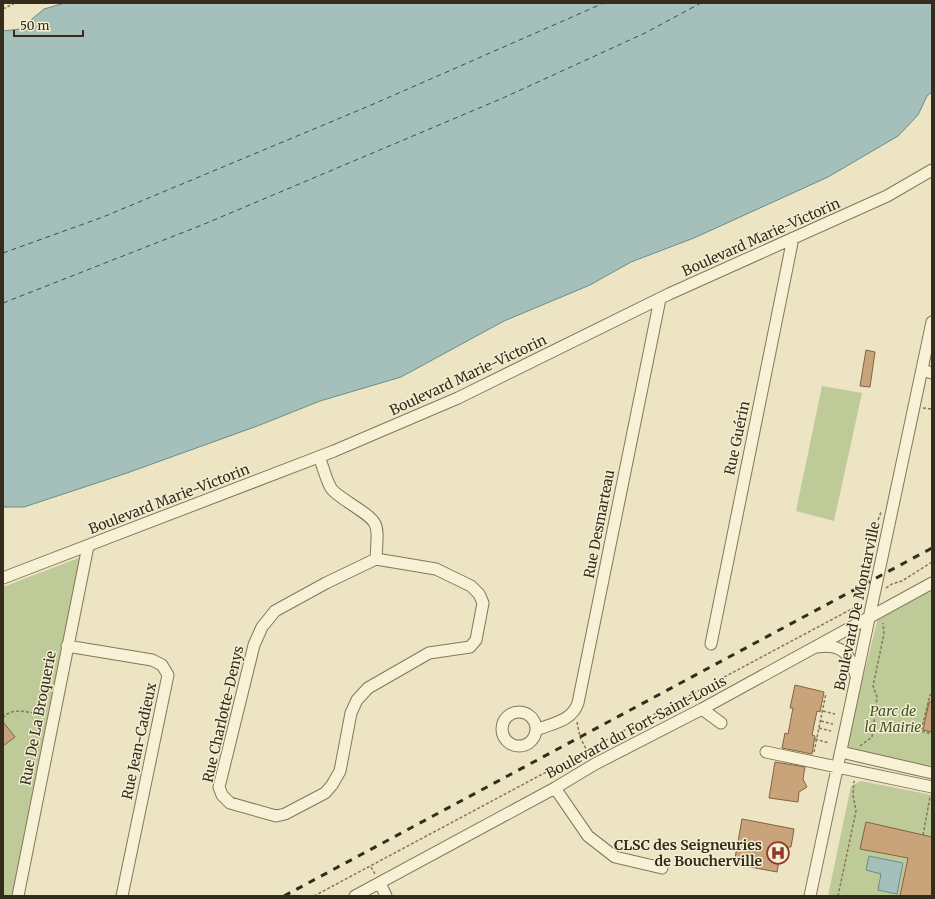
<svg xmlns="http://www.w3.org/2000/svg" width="935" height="899" font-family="Merriweather,serif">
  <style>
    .green { fill: #beca97 }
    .water { fill: #a5bfba; stroke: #6c8d88 }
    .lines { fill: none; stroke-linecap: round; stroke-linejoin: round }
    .ferry { stroke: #2e5355; stroke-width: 1; stroke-dasharray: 5 4; stroke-linecap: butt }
    .building { fill: #c9a47a; stroke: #846341 }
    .minor-casing { stroke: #86765a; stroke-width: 13 }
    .path { stroke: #86765a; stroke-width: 1.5; stroke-dasharray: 3 2; stroke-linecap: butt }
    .minor { stroke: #f7f1d6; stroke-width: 11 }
    .rail { stroke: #362c1e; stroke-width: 3; stroke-dasharray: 7 7; stroke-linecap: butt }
    .labels { text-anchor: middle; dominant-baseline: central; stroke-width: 3; stroke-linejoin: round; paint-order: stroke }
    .street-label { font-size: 14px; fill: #362c1e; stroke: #f4eed2 }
    .park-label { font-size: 14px; font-style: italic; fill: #425225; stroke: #f4eed2 }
    .poi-label { font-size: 14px; font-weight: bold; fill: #362c1e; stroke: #f4eed2; text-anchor: end }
  </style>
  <rect width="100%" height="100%" fill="#ece4c3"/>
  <path class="green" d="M822,386L862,393L834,521L796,511Z
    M81,557L12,896H3V587Z
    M932,590V772L845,750L878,618Z
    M861,781L932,795V896H828L851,786Z"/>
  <path class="water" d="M65,3H932V92L927,96L918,115L898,136L828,177L694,238L631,262L590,285L504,321L401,377L320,401L260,425L127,473L24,507H3V31L20,29L44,9Z
    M869,856L903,863L897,894L878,890L881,874L866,870Z"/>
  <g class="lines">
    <path class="ferry" d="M3,253L103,217L369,106L604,3
      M3,303L202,225L503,98L645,33L701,3"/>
  </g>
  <path class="building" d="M866,350L875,352L870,387L860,386Z
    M795,685L824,692L820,712L817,711L812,735L815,736L812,754L782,748L785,733L788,734L793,708H790Z
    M929,702H932V732L923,730Z
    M3,722L15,737L3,746Z
    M775,762L805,767L803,779L807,787L799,792L798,802L769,798Z
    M742,819L794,829L791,847H786L784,856L780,855L777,872L734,864Z
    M866,822L932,837V896H900L908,858L860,849Z"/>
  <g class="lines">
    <g class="minor-casing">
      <path id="minor" d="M922,370L932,373
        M319,457C323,466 326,480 331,488C335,494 343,498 348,502C381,524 378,520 376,559
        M376,559L436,569L471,586L479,594L483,603L476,640L470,647L429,653L368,688L357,700L351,713L340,771L332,785L325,793L285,814L276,816L230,803L222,795L219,787L254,645L262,627L275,611L326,583Z
        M3,578L334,451L458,398L669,294L887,196L932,170
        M711,644L793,238
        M67,646L152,660L162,665L168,675L122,896
        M817,647C841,643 851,654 856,676
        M702,709L721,723
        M502 729a17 17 0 1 1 34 0a17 17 0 1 1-34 0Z
        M536,730C553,723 572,721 578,703L660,299
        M766,752L932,787
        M841,752L932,773
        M555,788L588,836L615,857L662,868
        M380,883L386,896
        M18,896L88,546
        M355,896L555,788L595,764L702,709L932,583
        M810,896L932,322"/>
    </g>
    <path class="path" d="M3,9L15,3
      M923,408L932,409
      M873,534L881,512
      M886,588L892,584L902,581L932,562
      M932,695H930L921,731L932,734
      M823,711L835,714
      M3,718C12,706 30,713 43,715
      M821,721L833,724
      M577,722L580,737L589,755
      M819,728L831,731
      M815,739L829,743
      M860,746L872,737L877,697L873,686L884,634L883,623
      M814,752L826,693
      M923,835L930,797
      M371,867L375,874
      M314,896L861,604
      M838,896L856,811L853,795L854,781"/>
    <use href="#minor" class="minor"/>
    <path class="rail" d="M284,896L932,548"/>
  </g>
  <defs>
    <g id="hospital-ring" transform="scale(1.15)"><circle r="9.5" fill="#f4eed2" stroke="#92372d" stroke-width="1.5"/><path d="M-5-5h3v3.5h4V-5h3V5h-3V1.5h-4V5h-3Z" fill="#92372d"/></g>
  </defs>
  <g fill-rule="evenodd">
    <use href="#hospital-ring" x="778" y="853"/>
  </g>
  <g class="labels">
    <g class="street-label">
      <text transform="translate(761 237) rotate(-24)">Boulevard Marie-Victorin</text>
      <text transform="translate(468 375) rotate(-25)">Boulevard Marie-Victorin</text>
      <text transform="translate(737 438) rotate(-78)">Rue Guérin</text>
      <text transform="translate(169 499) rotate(-21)">Boulevard Marie-Victorin</text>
      <text transform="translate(599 524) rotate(-79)">Rue Desmarteau</text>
      <text transform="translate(857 606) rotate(-78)">Boulevard De Montarville</text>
      <text transform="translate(223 714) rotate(-77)">Rue Charlotte-Denys</text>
      <text transform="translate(38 718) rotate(-79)">Rue De La Broquerie</text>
      <text transform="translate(636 727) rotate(-28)">Boulevard du Fort-Saint-Louis</text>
      <text transform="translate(139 741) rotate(-78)">Rue Jean-Cadieux</text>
    </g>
    <g class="park-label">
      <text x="893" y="711">Parc de<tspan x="893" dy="16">la Mairie</tspan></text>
    </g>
    <g class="poi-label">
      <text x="762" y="845">CLSC des Seigneuries<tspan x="762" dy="16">de Boucherville</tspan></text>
    </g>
  </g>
  <rect width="935" height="899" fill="none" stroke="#362c1e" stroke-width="8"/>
  <path d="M14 30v6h69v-6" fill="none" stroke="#362c1e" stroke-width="2"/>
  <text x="20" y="30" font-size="12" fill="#362c1e" stroke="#f4eed2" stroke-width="3" paint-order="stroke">50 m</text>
</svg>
